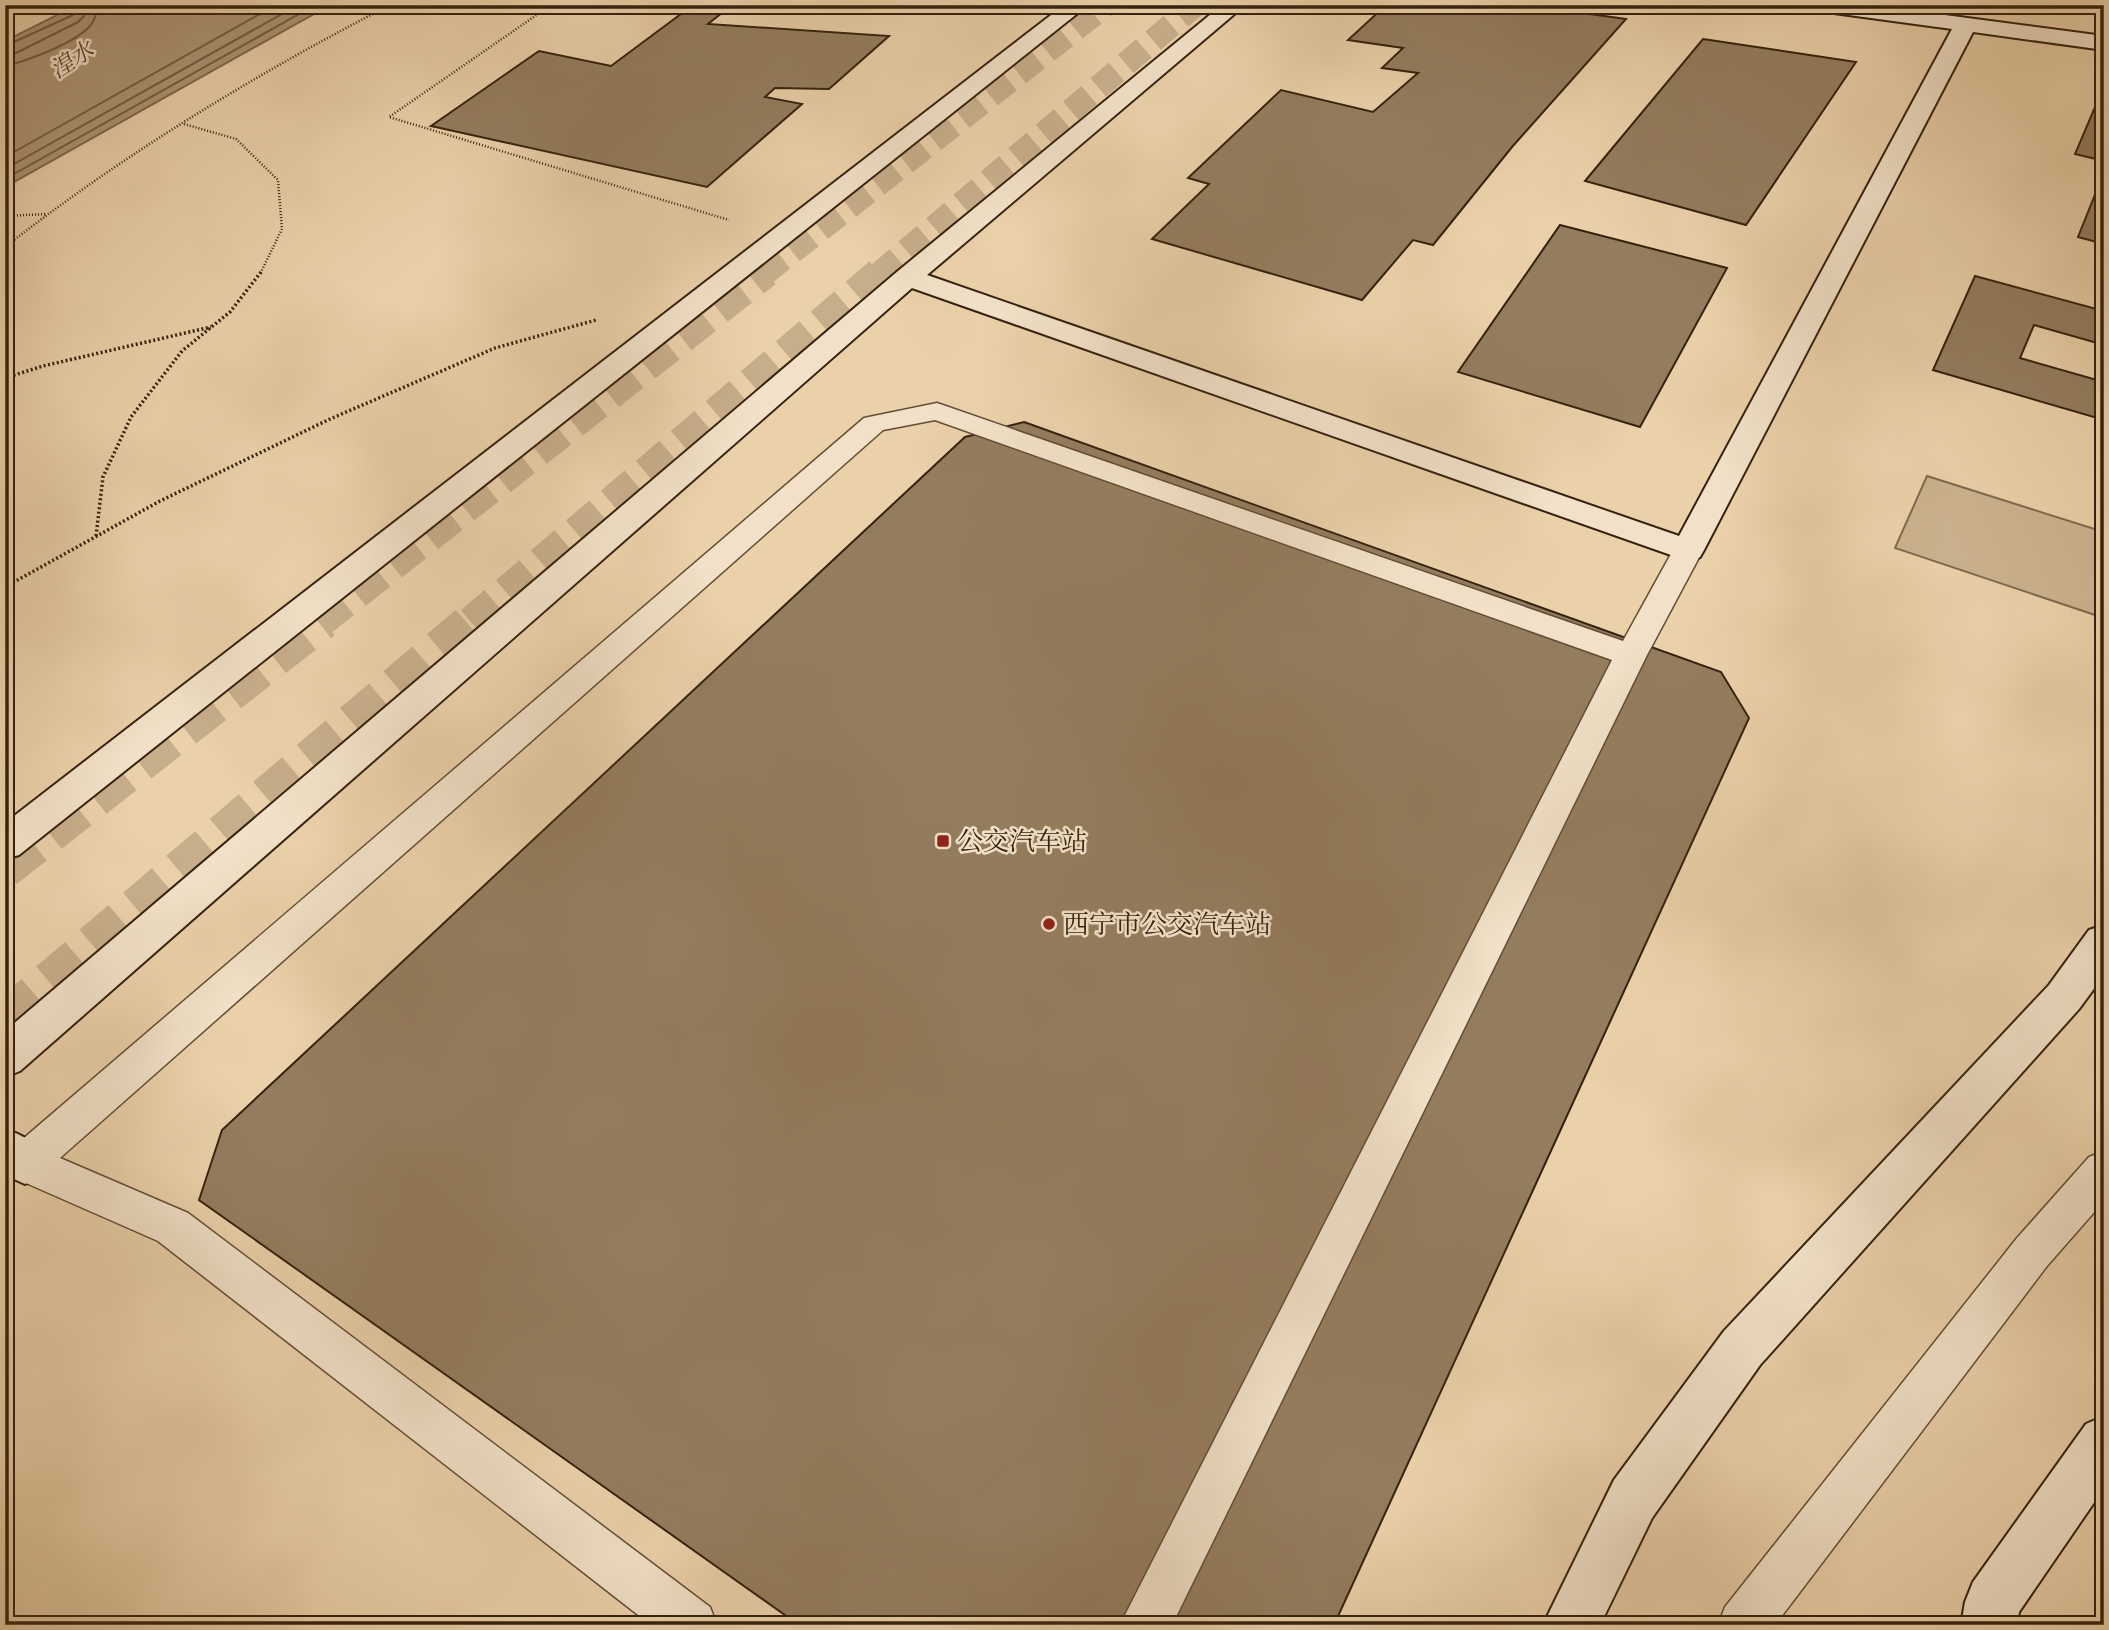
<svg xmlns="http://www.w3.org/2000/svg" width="2109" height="1630" font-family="'IM FELL French Canon','Noto Serif SC',serif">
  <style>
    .green { fill: #ccb38f; stroke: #806a4e; stroke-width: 2 }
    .water { fill: #ad9675; stroke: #7d684c; stroke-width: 2 }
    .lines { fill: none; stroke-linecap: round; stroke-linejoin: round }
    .shore { stroke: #715c42; stroke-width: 2 }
    .building { fill: #947d5f; stroke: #35220e; stroke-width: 2 }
    .highway-tunnel-far2 { stroke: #c7ae8b; stroke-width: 24; stroke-dasharray: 24 12; stroke-linecap: butt }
    .highway-tunnel-far1 { stroke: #c7ae8b; stroke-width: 31; stroke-dasharray: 31 15; stroke-linecap: butt }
    .highway-tunnel { stroke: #c7ae8b; stroke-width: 38; stroke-dasharray: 38 19; stroke-linecap: butt }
    .lane-casing { stroke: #624e35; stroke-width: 3 }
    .secondary-casing { stroke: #35220e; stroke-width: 4 }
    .path-far1 { stroke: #35220e; stroke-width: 2.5; stroke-dasharray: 1 2; stroke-linecap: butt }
    .path { stroke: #35220e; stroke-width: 3.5; stroke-dasharray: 2 2.5; stroke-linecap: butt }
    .lane { fill: #f2e1c8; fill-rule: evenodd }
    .secondary { fill: #f2e1c8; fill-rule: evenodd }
    .poi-dot { fill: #8f2418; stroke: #f2e1c8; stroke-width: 2.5 }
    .labels { text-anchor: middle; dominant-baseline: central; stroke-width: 5; stroke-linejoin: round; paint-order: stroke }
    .far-water-label { font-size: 23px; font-style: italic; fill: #59452d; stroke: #f2e1c8 }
    .poi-label { font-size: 26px; fill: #35220e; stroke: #f2e1c8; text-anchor: start }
  </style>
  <rect width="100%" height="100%" fill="#ebd1aa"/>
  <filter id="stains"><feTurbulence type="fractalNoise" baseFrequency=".00286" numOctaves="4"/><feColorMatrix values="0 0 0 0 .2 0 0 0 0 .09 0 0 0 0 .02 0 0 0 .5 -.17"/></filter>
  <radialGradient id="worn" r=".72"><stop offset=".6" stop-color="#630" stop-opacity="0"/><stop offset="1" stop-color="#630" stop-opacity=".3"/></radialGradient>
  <path class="green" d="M1927,476L2104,532V618L1895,548Z"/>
  <path class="water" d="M77,5H330L5,187V41Z"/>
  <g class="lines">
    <path class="shore" d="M5,46L73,15L78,5
      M5,55L14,54L78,22L85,15L87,5
      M5,66C27,61 75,43 90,26C95,20 97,12 97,5
      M5,157L276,5
      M5,169L298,5
      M5,179L315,5"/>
  </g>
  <path class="building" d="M693,5H732L708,24L889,36L829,89L775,88L765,97L802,104L707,187L431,126L539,51L611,66Z
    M1386,5H1524L1626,19L1512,147L1433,245L1413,240L1362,300L1152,239L1209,184L1188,178L1281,90L1373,112L1418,73L1382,68L1403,48L1348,40Z
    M1703,39L1856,62L1746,225L1585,181Z
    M2101,93L2104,94V161L2075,154Z
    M2104,172V244L2078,237Z
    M1560,225L1727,268L1640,427L1458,372Z
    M1975,276L2104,311V345L2034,325L2020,358L2104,382V420L1933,370Z
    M1024,422L1721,672L1749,718L1334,1625H799L199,1200L222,1130L965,437Z"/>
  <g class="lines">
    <path class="highway-tunnel-far2" d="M764,274L1106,5
      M879,274L1195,5"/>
    <path class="highway-tunnel-far1" d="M320,622L766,272
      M471,622L881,272"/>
    <path class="highway-tunnel" d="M5,869L323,620
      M5,1018L473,620"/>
    <g class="lane-casing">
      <path id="lane" d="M937,403L1623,641L1677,543L1688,540L1699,543L1703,550L1647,655L1172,1625H1120L1612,660L935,420L883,430L60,1158L188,1213L710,1607L717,1625H651L158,1241L10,1176L5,1161L10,1150L864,418Z
        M2104,1151V1201L2047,1266L1775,1625H1718L1725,1607L2017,1238L2089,1157Z"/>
    </g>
    <g class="secondary-casing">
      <path id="secondary" d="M1064,5H1088L19,855L5,859V823Z
        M1222,5H1245L927,275L1679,536L1952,29L1819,11L1811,10L1809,5H1869L2104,36V50L1973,32L1704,550L1700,557L1688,561L912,288L20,1071L5,1077V1031L898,271Z
        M2084,5H2104V12L2086,10Z
        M2104,925V975L2079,1009L1760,1365L1652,1518L1600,1625H1543L1614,1480L1724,1331L2049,985L2089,930Z
        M5,1129C25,1136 39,1144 48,1163L41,1178L25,1184L5,1175Z
        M2104,1416V1488L2019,1612L2017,1625H1961L1965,1602L1973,1582L2086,1424Z"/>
    </g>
    <path class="path-far1" d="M551,5L389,117L729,220
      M184,124L236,139L278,180L282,229L260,274
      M5,216L47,214
      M5,247C124,154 256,74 390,5"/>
    <path class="path" d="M5,378L43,366L211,327
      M96,536L103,477L131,417L182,351L230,312L261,272
      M5,587L160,501L330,419L495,348L596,320"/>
    <use href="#lane" class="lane"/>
    <use href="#secondary" class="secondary"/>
  </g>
  <g class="poi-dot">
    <rect x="936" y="834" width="14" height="14" rx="3.5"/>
    <circle cx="1049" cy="924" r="7"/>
  </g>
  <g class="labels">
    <g class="far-water-label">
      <text transform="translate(72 60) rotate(-33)">湟水</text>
    </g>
    <g class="poi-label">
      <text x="957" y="841">公交汽车站</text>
      <text x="1063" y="924">西宁市公交汽车站</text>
    </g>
  </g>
  <rect width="2109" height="1630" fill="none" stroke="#ebd1aa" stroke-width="28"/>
  <rect x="7" y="7" width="2095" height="1616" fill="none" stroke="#35220e" stroke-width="3.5"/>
  <rect x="14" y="14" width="2081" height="1602" fill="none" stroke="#35220e" stroke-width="2"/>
  <rect width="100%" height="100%" filter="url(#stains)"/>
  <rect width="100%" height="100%" fill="url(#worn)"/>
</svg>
